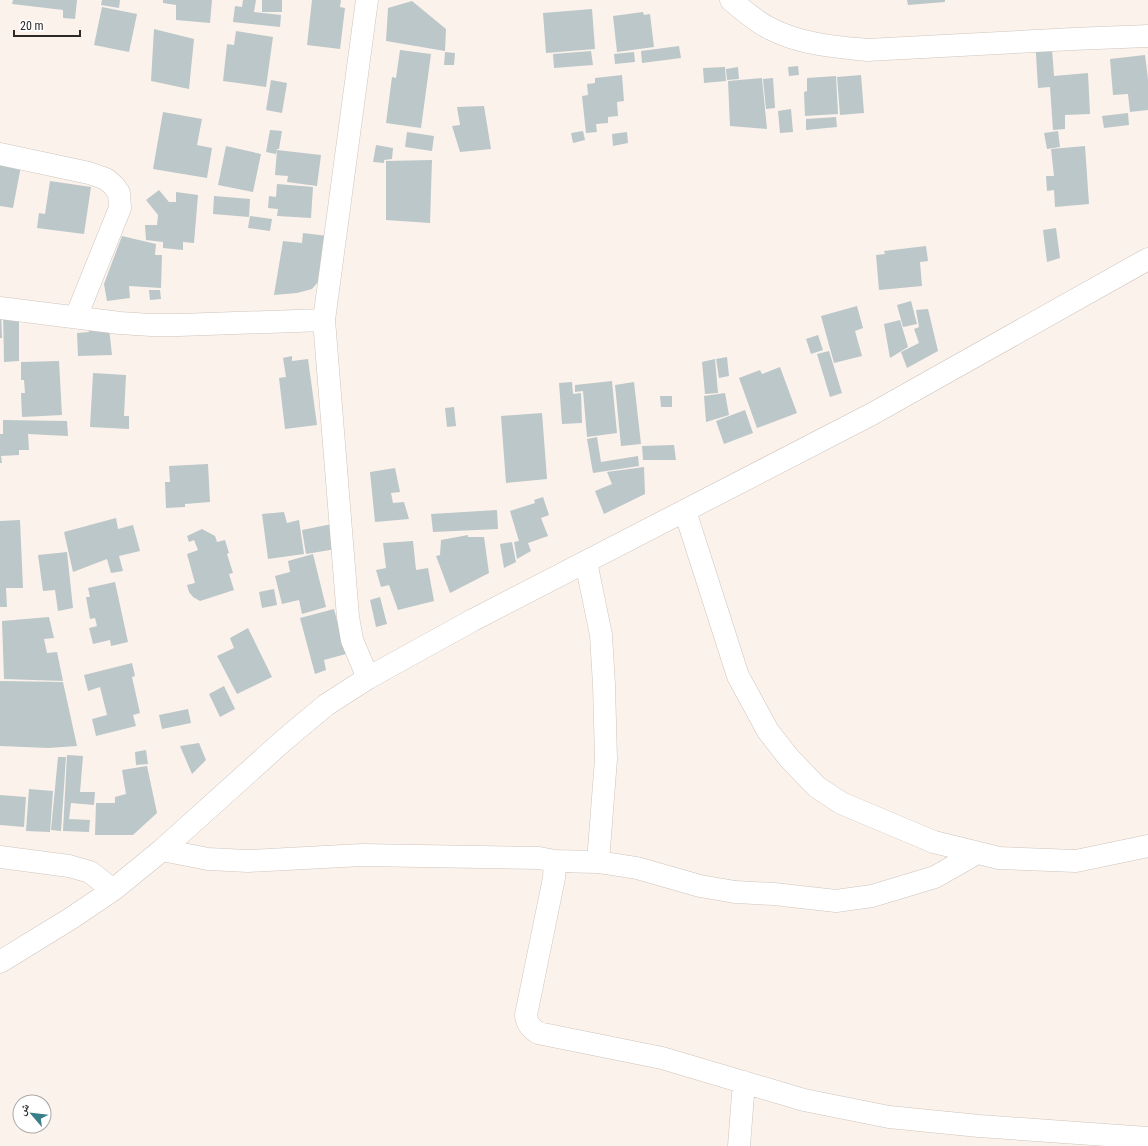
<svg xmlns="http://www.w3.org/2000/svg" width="1148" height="1146" font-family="'Roboto Condensed','Noto Naskh Arabic',sans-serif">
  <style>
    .building { fill: #bbc7c9 }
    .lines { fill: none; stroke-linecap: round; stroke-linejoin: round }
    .minor-casing { stroke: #cdc4bd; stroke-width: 23 }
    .minor { stroke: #fff; stroke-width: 22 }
  </style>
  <rect width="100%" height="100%" fill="#fcf2ec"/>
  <path class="building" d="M13,0H77L75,19L63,18V10L12,4Z
    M102,0H120L119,8L101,5Z
    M163,0H212L210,23L176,20V5L163,3Z
    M243,0H256L254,12L281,15L280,27L233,22L235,6L242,7Z
    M262,0H282V12H262Z
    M312,0H341L340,7L345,8L340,49L307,45Z
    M907,0H945V2L908,5Z
    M412,1L446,29L445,51L386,41L388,8Z
    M102,7L137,14L129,52L94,45Z
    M592,9L595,49L546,53L543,13Z
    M643,12L644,15L650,14L654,47L617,52L613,16Z
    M154,29L194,39L189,89L151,81Z
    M236,31L273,37L266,87L223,81L227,44L234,45Z
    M1051,36L1054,76L1088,73L1090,114L1065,115V129L1053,130L1050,87L1038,88L1035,37Z
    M679,46L681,58L642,63L641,51Z
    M400,50L431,54L421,128L386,123L392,77L396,78Z
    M591,51L593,65L554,68L553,54Z
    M445,52L455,53L454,65H444Z
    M634,52L635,62L615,64L614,54Z
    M1145,55L1148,79V110L1130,112L1128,94L1113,95L1110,59Z
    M798,66L799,75L789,76L788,67Z
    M725,67L726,81L704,83L703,68Z
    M738,67L739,79L727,80L726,69Z
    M622,75L624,101L617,102L618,116L608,117V123L596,124L597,132L586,133L582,96L588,95L587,84L595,83V78Z
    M861,75L864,113L840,115L837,77Z
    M836,76L838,114L805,116L804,92L807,91V78Z
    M762,78L767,129L730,126L728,81Z
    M773,78L775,108L766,109L763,79Z
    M271,80L287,83L282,113L266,110Z
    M484,106L491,149L460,152L452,126L460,125L457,107Z
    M791,109L793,132L780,133L778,111Z
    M163,112L202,119L197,145L212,148L207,178L153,169Z
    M1128,113L1129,125L1104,128L1102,116Z
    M836,117L837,127L806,130V119Z
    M270,130L282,131L279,149H277L276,154L266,152Z
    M583,131L585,140L573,143L571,133Z
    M1058,131L1060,147L1047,149L1044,133Z
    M407,132L434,136L432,151L405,147Z
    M627,132L628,143L613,146L612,134Z
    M376,145L393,148L392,159L384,160V163L373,162Z
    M226,146L261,154L253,192L218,185Z
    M1085,146L1089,204L1055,207L1054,190L1047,191L1046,176H1054L1051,149Z
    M277,150L321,155L317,186L287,182L288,176L275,175Z
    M432,160L430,223L386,220V161Z
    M0,162L21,166L13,208L0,206Z
    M50,181L91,187L84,234L37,228L39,213L45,214Z
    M277,184L313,187L311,218L277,216L278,209L268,208L269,196L276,197Z
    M159,190L169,202H176V192L198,195L194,243L183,242V250L163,248V242L146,240L145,225H157L158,215L146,200Z
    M214,196L250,199L249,217L213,214Z
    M250,216L272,219L270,231L248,228Z
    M1056,228L1060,258L1047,262L1043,230Z
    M303,233L328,236L318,282L312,289L297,293L274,295L283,241L302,243Z
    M122,236L156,244L155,255H162L161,288L129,286L130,298L107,301L104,284Z
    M926,246L928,261L920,262L922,286L879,290L876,255L885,254L884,251Z
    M149,290H160L161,299L150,300Z
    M911,301L917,324L903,327L897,305Z
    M857,306L863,328L855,331L862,356L834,363L821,316Z
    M0,309L1,310L2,338H0Z
    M928,309L938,351L907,368L901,352L919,343L914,329L919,327L916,310Z
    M3,310L19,312V361L4,362Z
    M900,320L908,347L890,358L884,324Z
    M109,328L112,355L78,356L77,333L89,332L88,329Z
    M818,335L823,350L811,354L806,339Z
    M829,351L842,393L830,397L817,354Z
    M292,356V361L308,359L317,425L285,429L279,378L286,377L283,358Z
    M727,357L729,376L719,378L716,359Z
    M715,359L718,393L705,394L702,362Z
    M59,361L62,415L22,417L21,393H25L24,380H21V362Z
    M780,367L797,413L757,428L739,378L760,370L762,374Z
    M93,373L126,375L124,416H129V429L90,427Z
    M612,381L617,433L587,437L583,391L575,392V385Z
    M572,382L573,394L581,393L582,423L562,424L559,383Z
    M634,382L641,444L621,446L615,385Z
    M725,393L729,415L706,422L704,396Z
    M660,396H672V407H661Z
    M454,407L456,426L447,427L445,408Z
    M745,410L753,433L724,444L716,421Z
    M542,413L547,479L506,483L501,416Z
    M3,420L67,421L68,436L28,434L29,450H19V455L1,456L2,463H0V434H3Z
    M597,437L601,462L638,456L639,466L593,473L587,439Z
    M674,445L676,460H643L642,446Z
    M208,464L210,502L185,504V507L166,508L165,482H170L169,466Z
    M644,467L645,494L604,514L595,491L612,484L607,472Z
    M395,468L400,492L391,493L393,503L404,502L409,519L375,522L370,472Z
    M543,497L549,515L541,518L548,536L528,543L531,551L517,559L514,542L519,541L510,511L535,503L534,500Z
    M497,510L498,529L433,532L431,514Z
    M284,512L287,523L299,520L304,554L268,559L262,514Z
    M116,518L118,529L133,525L140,551L119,556L123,571L111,573L107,559L73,572L64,532Z
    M20,520L23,588H6L7,607H0V521Z
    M332,524L336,549L306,554L302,530Z
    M202,529L215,536L217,542L225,540L229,553L227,554L233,573L229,574L234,590L200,601L193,597L189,592L187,585L195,583L187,554L198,550L194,540L189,542L187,536Z
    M468,535V537H484L489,573L450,593L436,556L440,555L441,540Z
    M413,541L416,570L428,568L434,601L398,610L389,585L381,587L376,570L386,568L383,543Z
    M512,542L516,562L504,568L500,544Z
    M67,552L73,608L58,611L55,590L43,591L38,555Z
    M313,554L326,607L302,614L299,600L282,604L275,576L290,572L288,561Z
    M115,582L128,642L111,646L110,640L93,644L89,628L97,626L95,618L90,619L86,597H90L88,588Z
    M274,589L277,605L262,608L259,592Z
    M380,597L387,624L376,627L370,600Z
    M334,609L346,654L324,660L326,670L315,674L300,618Z
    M49,617L54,638L44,639L47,653L57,652L63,681L4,679L2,621Z
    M248,628L272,677L237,694L217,656L234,648L230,638Z
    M132,663L135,676L132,677L140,713L133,715L136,726L96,736L92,719L107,715L100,687L88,691L84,675Z
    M0,681L63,682L77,746L48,748L0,746Z
    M224,686L235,709L220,717L209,694Z
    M188,709L191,723L162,729L159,715Z
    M199,743L206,760L192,774L180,746Z
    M146,750L148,764L136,765L135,752Z
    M67,755L83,756L80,792H95L94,805L71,803L69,819L90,820L89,832L63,831Z
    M58,757H66L61,831L51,830Z
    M147,766L157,813L133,835H95L96,803H115V797L126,794L122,770Z
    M29,789L53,791L50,832L26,831Z
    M0,795L26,797L24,827L0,825Z"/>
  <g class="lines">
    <g class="minor-casing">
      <path id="minor" d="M367,0L324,320L348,617L352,640L368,678
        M731,0C743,10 756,22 771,29C800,44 835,47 867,50L1073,39L1148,36
        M0,154L89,173L106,179L114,186L119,193L120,208L76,317
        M0,308L120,323L151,325H179L324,320
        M685,511L738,676L768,731L789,758L817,787L841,803L934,842L999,858L1076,861L1148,846
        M586,562L601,635L604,685L606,759L598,862
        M162,850L208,859L248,861L362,855L539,858L555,861L554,878L526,1015C527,1024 531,1028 538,1033L662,1058L804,1100L889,1117L979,1126L1148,1138
        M0,857L69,866L90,872L113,890
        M555,861L598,862L637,868L700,886L735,892L774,894L836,901L872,896L935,877L977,853
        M0,962L70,919L113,890L162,850L283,741L326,705L368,678L473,620L872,414L1148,259
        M739,1146L744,1082"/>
    </g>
    <use href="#minor" class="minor"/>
  </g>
  <g transform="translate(32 1114) rotate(298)"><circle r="19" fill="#ffffff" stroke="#aba9a8"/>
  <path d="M0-3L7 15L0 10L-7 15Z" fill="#387f89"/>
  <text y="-6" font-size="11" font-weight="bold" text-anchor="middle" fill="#2c2926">ش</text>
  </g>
  <path d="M14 30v6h66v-6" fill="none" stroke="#2c2926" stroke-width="2"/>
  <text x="20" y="30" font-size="12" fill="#2c2926" stroke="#ffffff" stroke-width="3" paint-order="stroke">20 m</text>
</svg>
